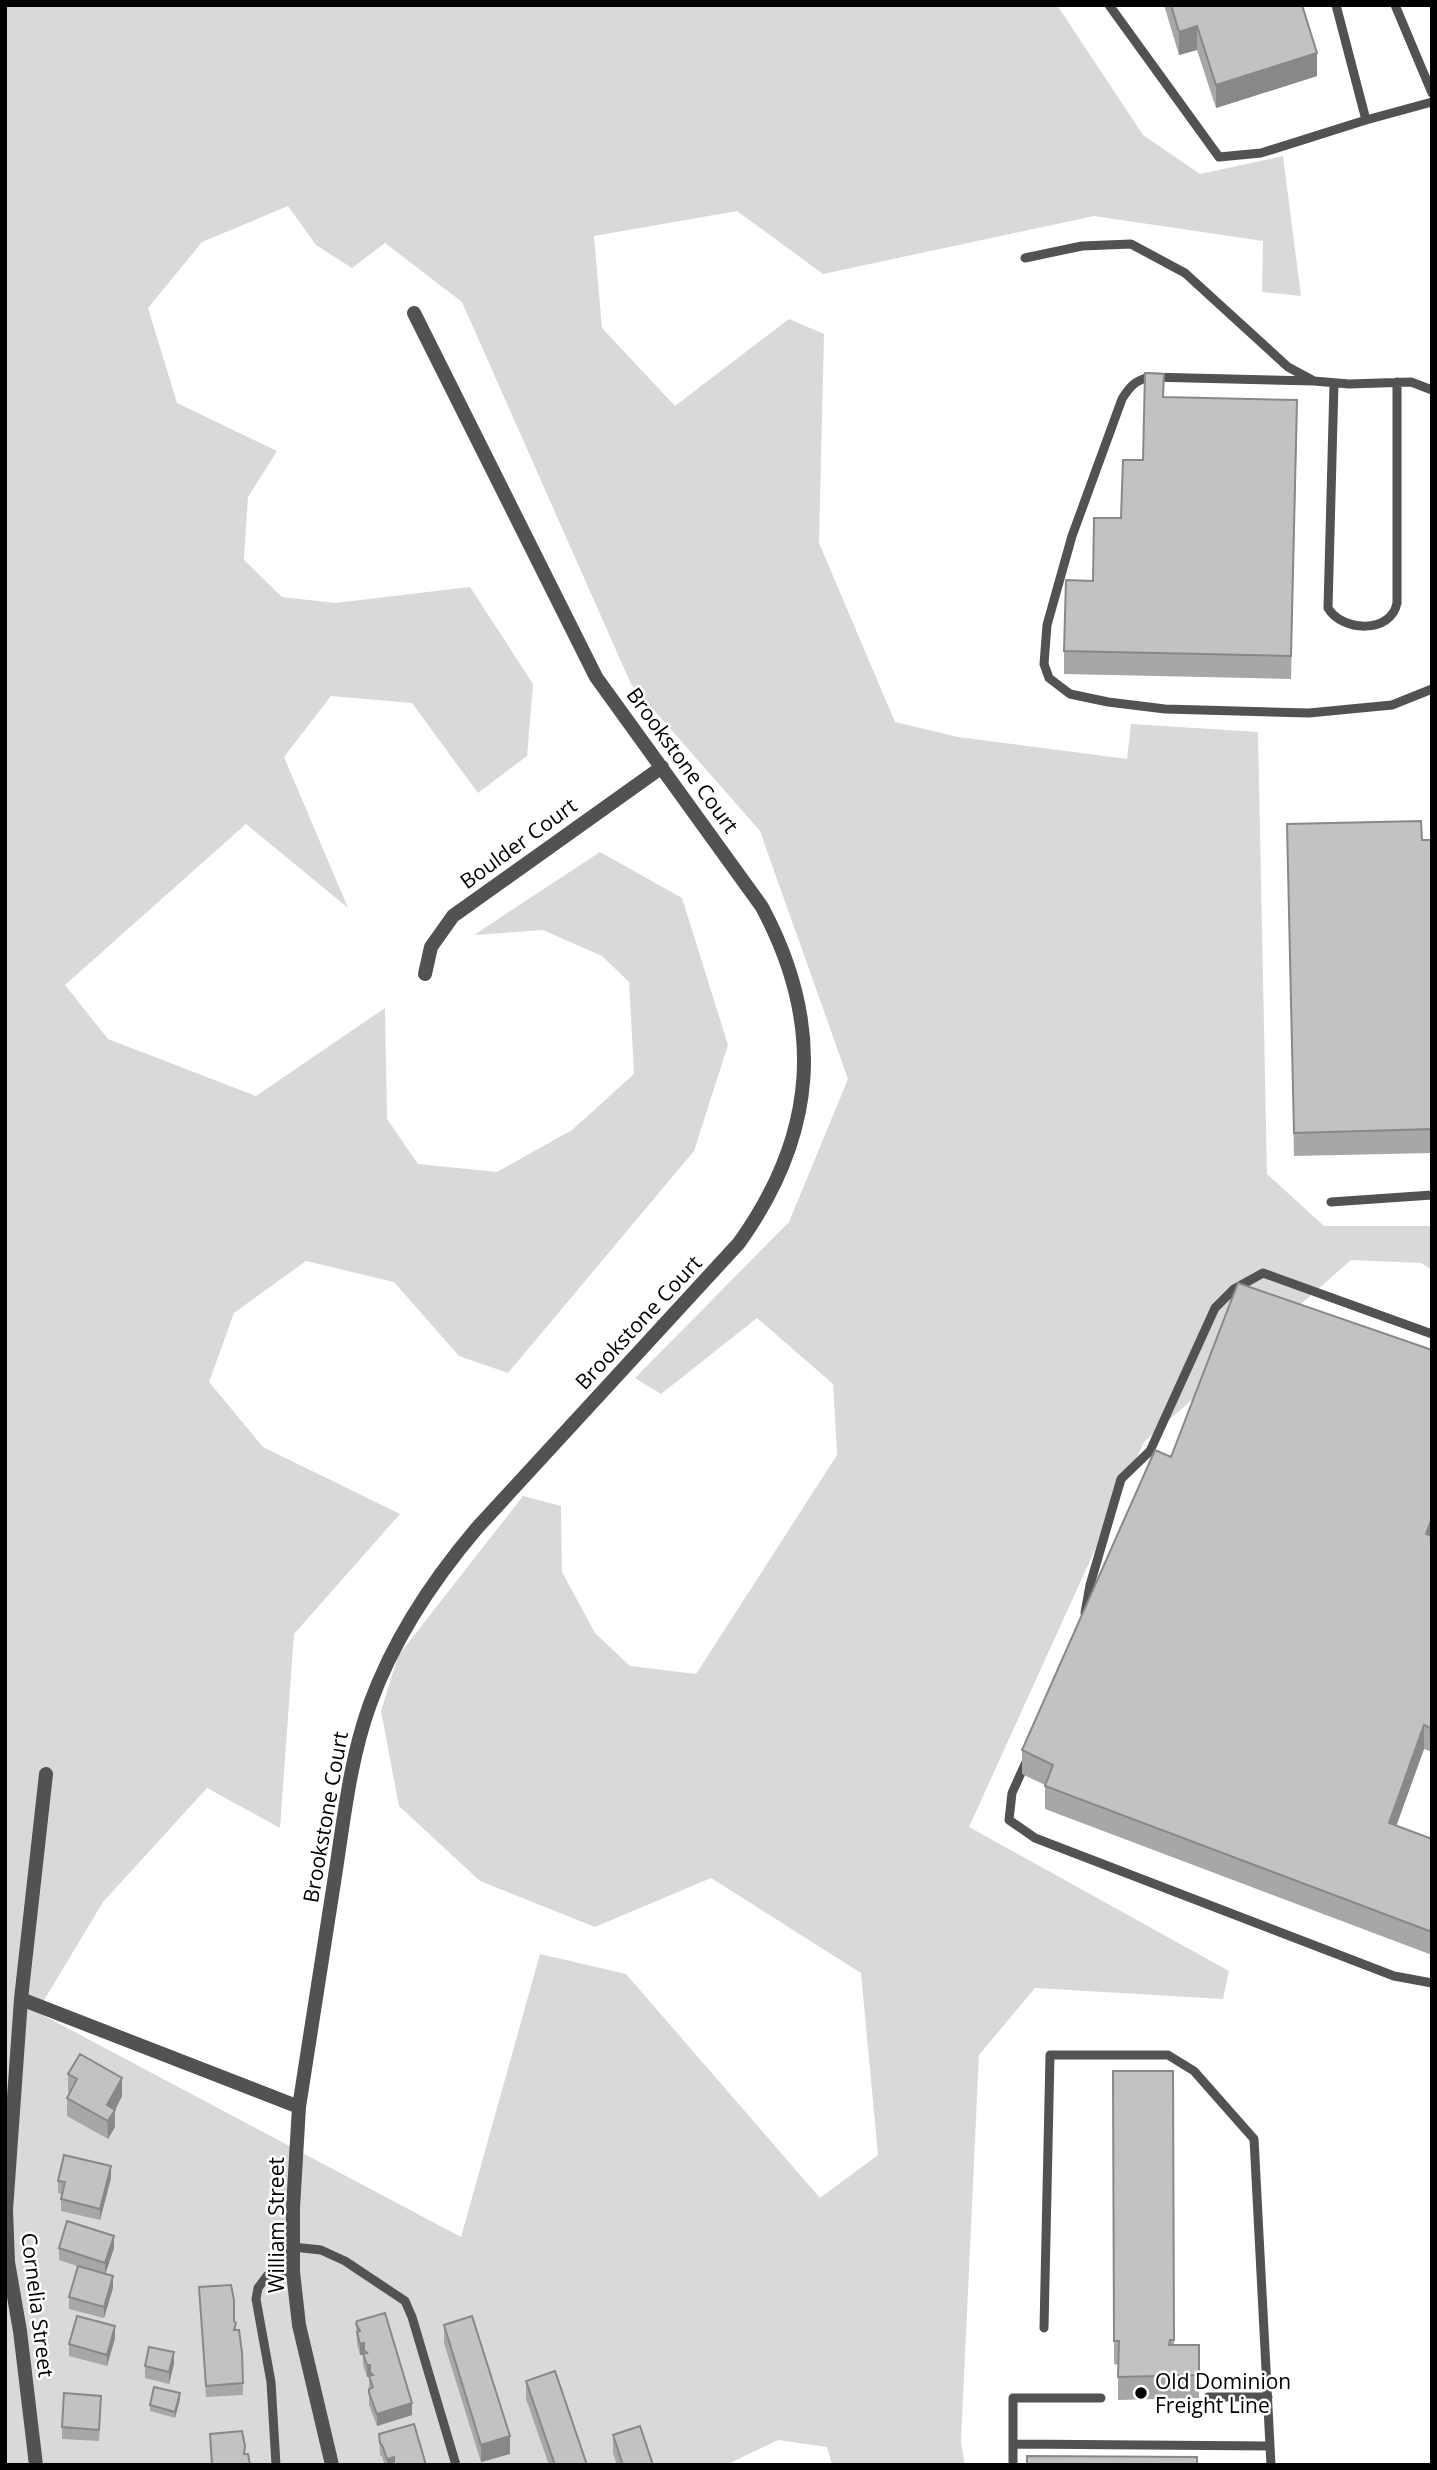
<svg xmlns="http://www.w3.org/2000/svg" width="1437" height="2470" font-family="'Open Sans',sans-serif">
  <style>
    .green { fill: #d9d9d9; fill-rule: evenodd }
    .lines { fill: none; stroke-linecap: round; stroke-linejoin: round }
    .lane { stroke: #525252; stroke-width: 9 }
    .street { stroke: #525252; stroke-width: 14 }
    .wall { fill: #a7a7a7 }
    .shaded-wall { fill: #888 }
    .building { fill: #c2c2c2; stroke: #888; stroke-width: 2 }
    .poi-dot { fill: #000; stroke: #fff; stroke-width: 2.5 }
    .labels { text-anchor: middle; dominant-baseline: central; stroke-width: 5; stroke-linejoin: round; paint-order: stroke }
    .street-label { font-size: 21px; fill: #000; stroke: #fff }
    .poi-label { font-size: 21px; fill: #000; stroke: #fff; text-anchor: start }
  </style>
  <rect width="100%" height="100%" fill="#fff"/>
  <path class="green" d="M5,5H1057L1143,135L1200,174L1283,156L1301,296L1262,292L1263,241L1094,216L823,274L737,211L594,236L602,328L675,406L789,319L824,334L819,543L895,722L958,737L1127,759L1131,724L1258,732L1267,1174L1324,1226H1432V1270L1421,1263L1351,1260L1144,1442L969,1827L1229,1971L1223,1999L1035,1988L979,2055L961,2442L965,2465H832L827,2447L778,2440L726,2465H5ZM288,206L316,245L352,268L385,243L462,302L631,684L760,831L848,1079L789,1222L635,1378L661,1394L757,1318L833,1384L837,1455L696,1674L630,1666L595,1633L562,1572L561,1506L523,1496L398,1656L381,1711L399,1806L480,1881L595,1927L711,1878L861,1973L878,2155L820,2198L626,1974L540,1954L461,2237L37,2012L103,1902L207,1788L280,1828L294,1634L400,1514L263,1447L209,1382L234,1313L306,1261L394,1282L459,1356L508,1373L694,1151L728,1045L682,898L600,852L474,935L543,930L602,956L629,982L634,1074L572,1130L497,1172L418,1164L387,1119L385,1008L256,1096L108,1039L65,985L246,824L348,908L284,757L331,696L412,703L478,793L527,756L533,684L470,587L335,603L282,597L244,560L248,497L277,451L177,403L148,308L202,242Z"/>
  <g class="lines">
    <path class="lane" d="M1109,5L1219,157L1261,153L1366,120L1432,102
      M1336,5L1366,120
      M1395,5L1432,93
      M1025,258L1082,246L1131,244L1185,273L1288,367L1314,381L1349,384L1411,382L1432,390
      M1314,381L1149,377C1135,381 1130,386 1122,399L1072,536L1047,625L1044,664L1049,678L1070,694L1108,702L1165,709L1309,713L1392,705L1432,689
      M1334,383L1328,608C1342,632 1391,634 1397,603V382
      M1331,1202L1432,1195
      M1085,1613L1090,1585L1121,1479L1150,1451L1215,1308L1234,1289L1263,1273L1432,1334
      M1026,1762L1012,1793L1009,1820L1035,1838L1394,1976L1432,1983
      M293,2247L321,2250L345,2261L405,2301L412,2317L456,2465
      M1044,2328L1050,2055H1168L1194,2071L1254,2139L1271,2465
      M1208,2397H1268
      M1013,2444L1270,2446
      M276,2465L271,2382L256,2299L258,2288L267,2276L293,2272
      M1013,2465V2398H1101"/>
    <path class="street" d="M425,974L431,947L453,916L662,767
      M21,1999L299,2107C311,2030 323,1953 335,1876C344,1818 350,1759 370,1704C394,1638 432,1581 477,1528L739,1243C817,1134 825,1025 762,907L596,677L414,313
      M299,2107L293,2208V2272L299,2325L332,2465
      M36,2465L20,2331L8,2262L6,2210L21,1999L46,1774"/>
  </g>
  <path class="wall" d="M1164,5H1302L1317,76L1216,108L1197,50L1179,55Z
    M1164,397L1297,423L1291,679L1064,674V651L1093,581L1121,518L1143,460Z
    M1287,824L1422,840H1432V1153L1294,1156Z
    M1432,1350V1752L1424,1749L1396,1826L1432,1839V1955L1045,1809V1785L1022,1774V1750L1171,1457Z
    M1113,2071H1173L1174,2345H1199V2398L1118,2400V2365L1114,2364Z
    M68,2074L122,2096L115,2110V2127L108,2139L67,2116V2098L70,2092H68Z
    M111,2178L100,2220L61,2211V2199L62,2194L58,2193V2181Z
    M59,2248H114L105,2274L113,2288L104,2318L69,2309V2297L77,2266L59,2260Z
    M199,2287L234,2321L242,2352L243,2395L206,2397Z
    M356,2324L412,2415L377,2426L369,2405V2377H367L363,2365V2355H360L357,2344Z
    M444,2325L510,2454L481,2462L444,2343Z
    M115,2338L107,2366L69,2356V2344Z
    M174,2364L169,2384L145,2378V2366Z
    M526,2381L587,2465H549L526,2399Z
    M180,2399L175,2418L150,2411V2405Z
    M101,2407L99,2441L62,2439V2427Z
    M379,2434L426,2465H385L382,2457L380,2455Z
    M613,2435L653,2465H617L613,2453Z"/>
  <path class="shaded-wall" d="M1197,26V50L1179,55V32Z
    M1317,53V76L1216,108V85Z
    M1432,1518V1541L1426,1534Z
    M1424,1725V1749L1389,1846V1823Z
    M122,2078V2096L115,2110V2127L108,2139L107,2105Z
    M111,2166V2178L100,2220V2209Z
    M114,2236V2248L105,2275V2263Z
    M113,2276V2288L104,2318V2307Z
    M115,2326V2338L107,2366V2355Z
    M364,2343V2355H360V2344Z
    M174,2352V2364L169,2384V2372Z
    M367,2365H370V2376L367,2377Z
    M180,2393V2399L175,2418V2412Z
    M412,2403V2415L377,2426V2414Z
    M510,2436V2454L481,2462V2445Z
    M394,2457V2465H387V2459Z"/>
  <path class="building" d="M1171,5H1302L1317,53L1216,85L1197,26L1179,32Z
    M1145,373L1164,374L1163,397L1297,400L1291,656L1064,651L1066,580L1093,581L1094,518H1121L1123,460H1143Z
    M1421,821L1422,840H1432V1129L1294,1133L1287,824Z
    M1238,1283L1432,1350V1518L1426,1534L1432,1536V1729L1424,1725L1389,1823L1432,1839V1932L1045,1786L1053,1765L1022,1750L1155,1450L1171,1457Z
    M80,2054L122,2078L107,2105L115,2110L108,2121L67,2098L77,2079L68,2074Z
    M1113,2071H1173L1174,2340H1170L1169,2345H1199V2375L1118,2377L1119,2341H1114Z
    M64,2155L111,2166L100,2209L61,2199L65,2182L58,2181Z
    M67,2221L114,2236L105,2263L59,2248Z
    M78,2266L113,2276L104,2307L69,2297Z
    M231,2285L234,2300V2321L236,2323L234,2330H239L242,2352L243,2383L206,2386L199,2287Z
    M385,2313L412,2403L377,2414L369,2393V2389L373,2387L369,2376L373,2375L370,2372V2365H367L363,2354L367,2353L364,2350V2343L360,2344L357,2332L360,2331L356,2324L357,2321Z
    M77,2316L115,2326L107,2355L69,2344Z
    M472,2316L510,2436L481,2445L444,2325Z
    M149,2347L174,2352L169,2372L145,2366Z
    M555,2371L587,2465H555L526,2381Z
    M154,2387L180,2393L175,2412L150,2405Z
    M64,2393L101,2396L99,2430L62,2427Z
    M414,2424L426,2465H394V2457L387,2459L382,2445L380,2443L379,2434Z
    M640,2426L653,2465H623L613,2435Z
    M242,2431L245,2446L244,2454H248L250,2465H212L210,2434Z
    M1027,2456L1197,2457V2465H1027Z"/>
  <circle class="poi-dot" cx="1141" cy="2393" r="7"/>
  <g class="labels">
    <g class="street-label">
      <text transform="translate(683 760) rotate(54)">Brookstone Court</text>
      <text transform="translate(518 843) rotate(-36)">Boulder Court</text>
      <text transform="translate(638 1322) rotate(-47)">Brookstone Court</text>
      <text transform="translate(325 1817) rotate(-80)">Brookstone Court</text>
      <text transform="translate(276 2225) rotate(-90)">William Street</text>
      <text transform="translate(38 2305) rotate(83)">Cornelia Street</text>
    </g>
    <g class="poi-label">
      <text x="1155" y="2381">Old Dominion<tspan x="1155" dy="24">Freight Line</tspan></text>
    </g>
  </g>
  <rect width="1437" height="2470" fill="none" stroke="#000000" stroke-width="14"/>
</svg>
